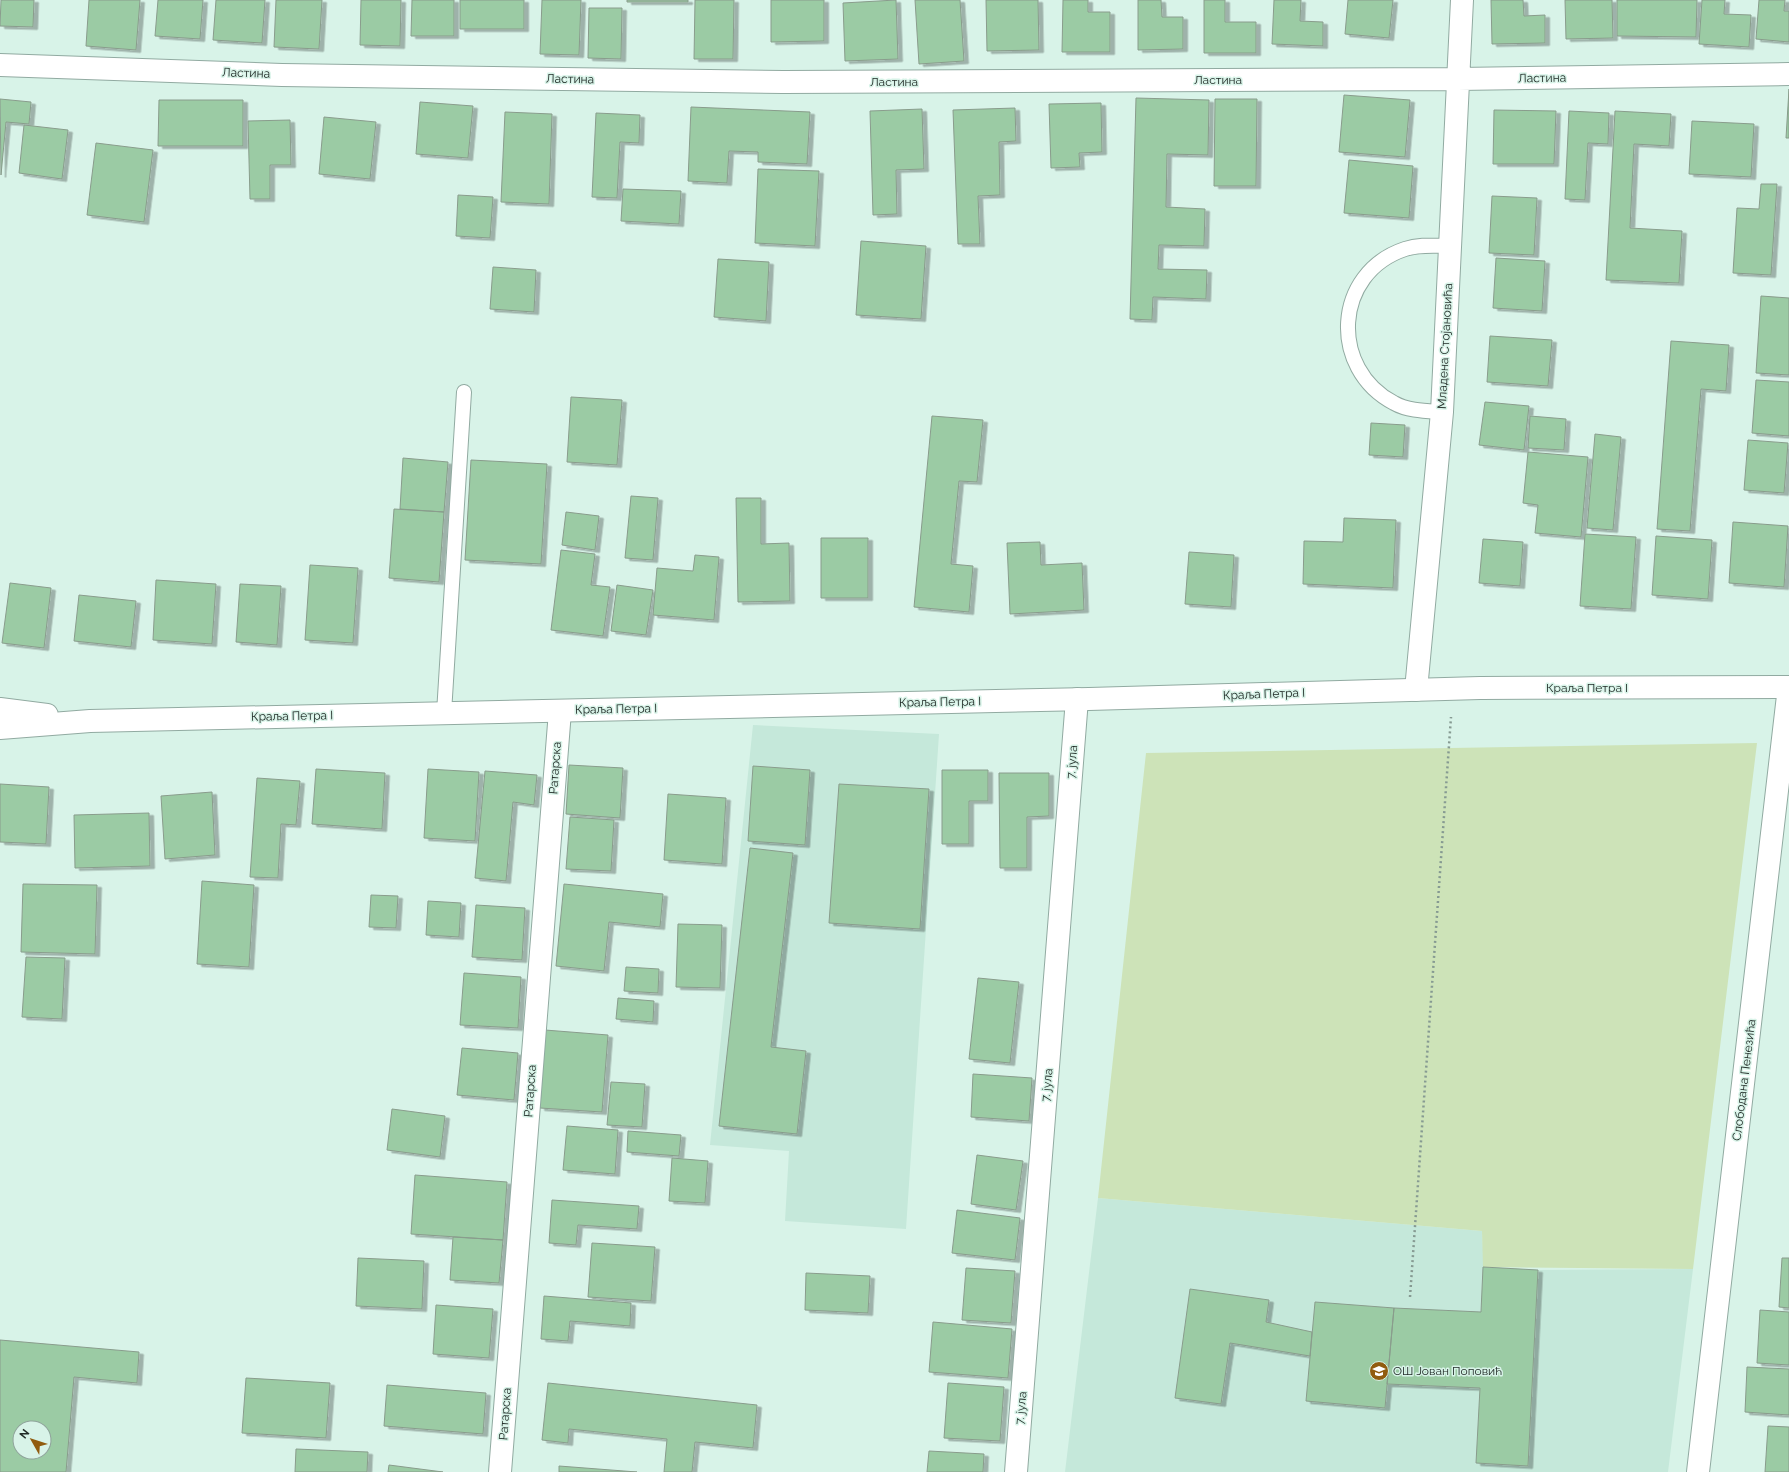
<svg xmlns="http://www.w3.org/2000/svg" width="1789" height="1472" font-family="Raleway,sans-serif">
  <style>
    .built { fill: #c5e8da }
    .green { fill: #cde3b8 }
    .building { fill: #9bcba4; stroke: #899c8c; fill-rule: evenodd; filter: url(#shadow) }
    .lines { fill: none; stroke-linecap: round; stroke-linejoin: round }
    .service-casing { stroke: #91aaa1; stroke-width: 16 }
    .minor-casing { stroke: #91aaa1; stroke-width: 24 }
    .secondary-casing { stroke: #91aaa1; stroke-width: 24 }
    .path { stroke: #869a92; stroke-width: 2.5; stroke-dasharray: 2 3; stroke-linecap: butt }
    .service { stroke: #fff; stroke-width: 14 }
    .minor { stroke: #fff; stroke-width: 22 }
    .secondary { stroke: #fff; stroke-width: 22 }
    .labels { text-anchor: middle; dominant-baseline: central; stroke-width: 3; stroke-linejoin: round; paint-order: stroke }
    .street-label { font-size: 12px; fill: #212b27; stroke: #d8f3e8 }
    .poi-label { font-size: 12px; fill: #212b27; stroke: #d8f3e8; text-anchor: start }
  </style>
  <defs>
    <filter id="shadow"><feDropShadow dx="4.5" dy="2.5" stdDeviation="0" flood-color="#0004"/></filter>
  </defs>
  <rect width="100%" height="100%" fill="#d8f3e8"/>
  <path class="built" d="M753,725L939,734L906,1229L785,1221L789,1151L710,1145Z
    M1098,1198L1482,1231L1484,1267L1538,1270L1693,1269L1668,1472H1065Z"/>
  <path class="green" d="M1757,743L1693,1269L1483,1267L1482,1231L1098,1198L1146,753Z"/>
  <path class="building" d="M1,0H34L33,27L0,26Z
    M89,0H140L136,50L86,46Z
    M158,0H203L200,39L155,36Z
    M216,0H265L262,43L213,40Z
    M276,0H322L319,49L274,47Z
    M361,0H401L400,46L360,45Z
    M412,0H454V36H411Z
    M460,0H524V29H460Z
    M542,0H581L579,55L540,54Z
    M627,0H688V2H627Z
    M695,0H734L733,59H694Z
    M771,0H824V41L771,42Z
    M896,0L898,59L845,61L843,3Z
    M915,0H960L964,61L919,64Z
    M986,0H1038L1039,50L987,51Z
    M1063,0H1088V12H1110V52H1062Z
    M1138,0H1161L1162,17H1183V49L1138,50Z
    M1204,0H1225V22H1256V53H1204Z
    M1274,0H1301L1300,21L1323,22V46L1272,44Z
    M1348,0H1393L1389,38L1345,34Z
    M1491,0H1523L1524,16L1545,15V43L1492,44Z
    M1565,0H1612L1613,38L1566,39Z
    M1617,0H1697L1696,37L1617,36Z
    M1702,0H1725L1724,14L1751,15L1749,47L1699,44Z
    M1759,0H1785L1784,11H1789V42L1756,39Z
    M589,8H622L621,59L588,58Z
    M1789,89V138H1786Z
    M1344,95L1410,100L1405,157L1339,152Z
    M1136,98L1209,100L1208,155L1167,154L1166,207L1205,209L1204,246L1159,245L1158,269L1207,270L1206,299L1153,297L1152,320L1130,319Z
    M0,99L31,102L29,124L6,122L1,175Z
    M1215,99H1257L1256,186H1214Z
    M159,100H243V146H158Z
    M420,102L473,106L468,158L416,154Z
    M1101,103L1102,152L1079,153L1080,167L1051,168L1049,104Z
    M691,107L810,112L807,164L758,162V152L729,151L727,183L688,181Z
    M1015,108L1016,141L999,142L1000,195L978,196L980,244H958L953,110Z
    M922,109L924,169L896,170L897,214L873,215L870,111Z
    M1494,110L1556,111L1554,164H1493Z
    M1569,111L1609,113L1608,144L1588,143L1585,200L1565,199Z
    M1615,111L1671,114L1669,146L1634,144L1630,228L1682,231L1679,283L1606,280Z
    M505,112L552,114L549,204L501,202Z
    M596,113L640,115L639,143L620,142L617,198L592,197Z
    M324,117L376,122L370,179L319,174Z
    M290,120L291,165H270V199H250L248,121Z
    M1692,121L1754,124L1751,177L1689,174Z
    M24,125L68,130L62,179L19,173Z
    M96,143L153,150L144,222L87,215Z
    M1349,160L1413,166L1409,218L1344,213Z
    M758,169L819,171L815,246L755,243Z
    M1761,184H1777L1771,275L1733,273L1737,208L1759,209Z
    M623,189L681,191L679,224L621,221Z
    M458,195L493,197L490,238L456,236Z
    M1492,196L1537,198L1534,255L1489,253Z
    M861,241L926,246L921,319L856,315Z
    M1496,258L1545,261L1542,311L1493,308Z
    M718,259L769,262L766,321L714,317Z
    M493,267L536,270L534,312L490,309Z
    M1761,296L1789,298V375L1756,373Z
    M1490,336L1552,340L1548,386L1487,382Z
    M1671,341L1729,345L1726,391L1701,389L1690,531L1657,529Z
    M1756,380L1789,382V436L1752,433Z
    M571,397L622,400L617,465L567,462Z
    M1485,402L1529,406L1524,450L1479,445Z
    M932,416L983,420L977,482L959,481L951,564L973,566L969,612L914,607Z
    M1530,416L1566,419L1564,450L1528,448Z
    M1371,423L1405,425L1403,457L1369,455Z
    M1595,434L1621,437L1613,530L1587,528Z
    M1748,440L1788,443L1784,493L1744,490Z
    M1528,452L1588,457L1581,537L1535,533L1538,505L1523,503Z
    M403,458L448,462L444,512L400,509Z
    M471,460L547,464L541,564L465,560Z
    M631,496L658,498L653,560L625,558Z
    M736,498H761V544L789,543L790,601L738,602Z
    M394,509L444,512L439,582L389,578Z
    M566,512L599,516L595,550L562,545Z
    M1344,518L1396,520L1393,588L1303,584L1304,541L1343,542Z
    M1733,522L1788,526L1784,587L1729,583Z
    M1585,534L1636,537L1631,609L1580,606Z
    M1656,536L1712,540L1708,599L1652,595Z
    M821,538H868V598H821Z
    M1483,539L1523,542L1520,586L1479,583Z
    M1040,542L1041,565L1082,563L1084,610L1010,614L1007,543Z
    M561,550L595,554L591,585L610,587L603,636L551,630Z
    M1189,552L1234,555L1231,607L1185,604Z
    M695,555L719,557L714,620L653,615L657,568L693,571Z
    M310,565L358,568L353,643L305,640Z
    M156,580L216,584L212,644L153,640Z
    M10,583L51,588L44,648L2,643Z
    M240,584L281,586L277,645L236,642Z
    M617,585L653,590L646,635L611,631Z
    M79,595L136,601L131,647L74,641Z
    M569,765L623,768L620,818L566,814Z
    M753,766L810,770L805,845L748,841Z
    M316,769L385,773L382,829L312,824Z
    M428,769L479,772L475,841L424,838Z
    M942,770H988V801H969V844H942Z
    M485,771L537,775L534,805L513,802L506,881L475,878Z
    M999,773H1049V816L1027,817V868H1000Z
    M257,778L300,781L296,825L281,824L278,878L250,877Z
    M0,784L49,787L46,844L0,842Z
    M839,784L929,789L920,929L829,923Z
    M212,792L215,855L165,859L161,796Z
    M668,794L726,798L722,864L664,860Z
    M149,813L150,866L75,868L74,815Z
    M570,817L614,820L611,871L566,869Z
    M750,848L793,853L771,1047L806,1051L797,1134L719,1126Z
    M202,881L254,885L249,967L197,964Z
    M23,884L97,885L95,954L21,952Z
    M564,884L663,894L660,927L609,922L604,971L556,966Z
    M371,895L398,896L396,928L369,927Z
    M428,901L461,903L459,937L426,935Z
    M476,905L525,908L522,960L472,957Z
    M678,924L722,925L720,988L676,987Z
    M26,957L65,958L62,1019L22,1017Z
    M626,967L659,969L658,993L624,991Z
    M464,973L521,977L518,1028L460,1025Z
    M978,978L1019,982L1010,1063L969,1059Z
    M618,998L654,1001L653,1022L616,1019Z
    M545,1030L608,1035L602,1112L540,1108Z
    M462,1048L518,1053L514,1100L457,1095Z
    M973,1074L1032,1078L1029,1121L971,1117Z
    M611,1082L645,1084L642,1127L607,1125Z
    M392,1109L445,1116L440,1157L387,1150Z
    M567,1126L618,1130L615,1174L563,1170Z
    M628,1131L681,1135L679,1156L627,1152Z
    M977,1155L1023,1161L1016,1210L971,1204Z
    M672,1158L708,1161L705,1203L669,1201Z
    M415,1175L507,1182L503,1240L411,1234Z
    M552,1200L639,1206L637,1229L578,1225L576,1245L549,1243Z
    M957,1210L1020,1218L1015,1260L952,1253Z
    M453,1237L503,1240L499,1283L450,1280Z
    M592,1243L655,1247L651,1301L588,1297Z
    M358,1258L424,1261L422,1309L356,1306Z
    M1782,1258H1789V1308L1779,1307Z
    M1483,1267L1538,1270L1528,1466L1476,1463L1480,1388L1387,1384L1394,1308L1481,1312Z
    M966,1268L1015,1271L1011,1323L962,1320Z
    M806,1273L870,1276L868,1313L805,1310Z
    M1190,1289L1269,1300L1266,1322L1312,1332L1310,1356L1230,1343L1221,1404L1175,1398Z
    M544,1296L631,1303L630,1326L570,1321L568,1341L541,1339Z
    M1315,1302L1394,1308L1385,1408L1306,1401Z
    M436,1305L493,1309L489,1358L433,1354Z
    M1760,1310L1789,1312V1365L1757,1363Z
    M933,1322L1012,1329L1008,1378L929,1372Z
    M0,1340L139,1352L137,1383L74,1377L66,1472H0ZM20,1428H44V1452H20Z
    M1747,1367L1789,1369V1415L1745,1412Z
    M246,1378L330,1383L326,1438L242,1433Z
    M548,1383L757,1405L753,1448L695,1442L692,1472H664L667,1439L569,1429L568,1443L542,1440Z
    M948,1383L1004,1387L1000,1441L944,1438Z
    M387,1385L486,1393L483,1434L384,1426Z
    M1768,1426L1789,1427V1472H1765Z
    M296,1449L368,1452L367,1472H295Z
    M929,1451L984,1454L983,1472H927Z
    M389,1465L443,1472H388Z
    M559,1466L637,1472H559Z"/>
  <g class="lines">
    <g class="service-casing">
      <path id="service" d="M1442,412C1426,411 1408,411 1394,403C1329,369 1333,273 1405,249C1420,244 1435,246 1450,246
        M444,713L464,392"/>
    </g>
    <g class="minor-casing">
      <path id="minor" d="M0,65L282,75L783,82L1458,79L1789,74
        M1416,690L1442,412L1462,0
        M500,1472L560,711
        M1016,1472L1077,699
        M1698,1472L1789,687"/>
    </g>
    <g class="secondary-casing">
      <path id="secondary" d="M0,709L47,715
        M0,728L90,721L1089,699L1480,688L1789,687"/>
    </g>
    <path class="path" d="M1410,1297L1451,717"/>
    <use href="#service" class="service"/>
    <use href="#minor" class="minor"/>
    <use href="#secondary" class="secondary"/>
  </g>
  <defs>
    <g id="school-disc" transform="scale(1)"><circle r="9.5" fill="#915c0f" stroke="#d8f3e8"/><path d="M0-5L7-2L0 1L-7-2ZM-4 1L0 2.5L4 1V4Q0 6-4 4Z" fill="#fff"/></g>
  </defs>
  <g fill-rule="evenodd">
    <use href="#school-disc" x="1379" y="1371"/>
  </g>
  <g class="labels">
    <g class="street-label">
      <text transform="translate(246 73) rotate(2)">Ластина</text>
      <text transform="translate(1542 78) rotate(-1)">Ластина</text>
      <text transform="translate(570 79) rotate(1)">Ластина</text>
      <text x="1218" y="80">Ластина</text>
      <text x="894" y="82">Ластина</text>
      <text transform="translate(1445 346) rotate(-87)">Младена Стојановића</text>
      <text x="1587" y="688">Краља Петра I</text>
      <text transform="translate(1264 694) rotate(-2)">Краља Петра I</text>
      <text transform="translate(940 702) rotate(-1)">Краља Петра I</text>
      <text transform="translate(616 709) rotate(-1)">Краља Петра I</text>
      <text transform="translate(292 716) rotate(-1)">Краља Петра I</text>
      <text transform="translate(1072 762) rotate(-86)">7. јула</text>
      <text transform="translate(555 768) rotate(-86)">Ратарска</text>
      <text transform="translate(1744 1080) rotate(-83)">Слободана Пенезића</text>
      <text transform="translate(1047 1085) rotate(-85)">7. јула</text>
      <text transform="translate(530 1091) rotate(-86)">Ратарска</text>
      <text transform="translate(1021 1408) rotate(-85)">7. јула</text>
      <text transform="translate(505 1414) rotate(-86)">Ратарска</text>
    </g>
    <g class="poi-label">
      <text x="1393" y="1371">ОШ Јован Поповић</text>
    </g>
  </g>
  <g transform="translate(32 1440) rotate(309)"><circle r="19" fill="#d8f3e8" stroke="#8fa39b"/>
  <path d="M0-3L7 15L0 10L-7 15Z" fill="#915c0f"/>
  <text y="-6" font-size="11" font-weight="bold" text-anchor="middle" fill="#212b27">N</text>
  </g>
</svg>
